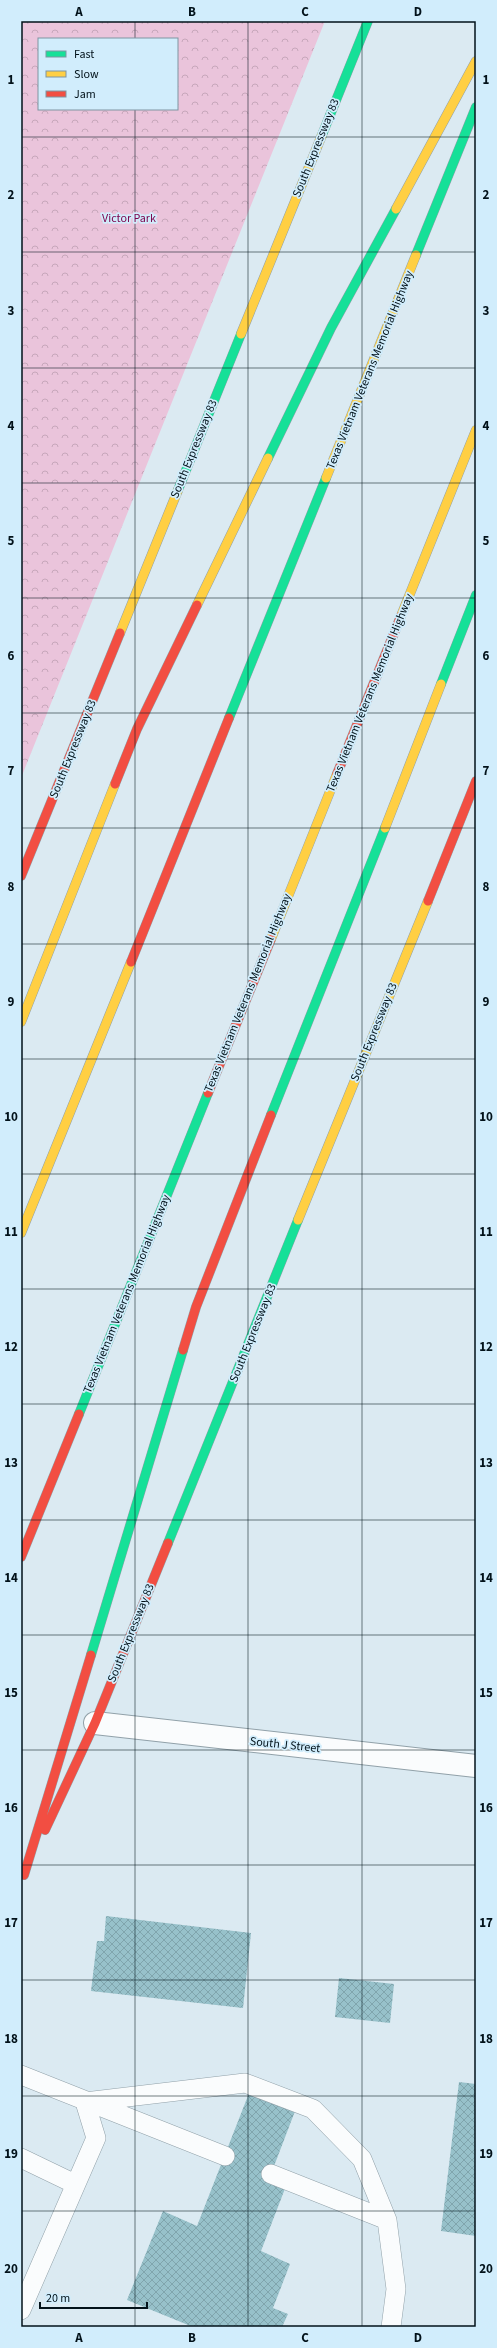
<svg xmlns="http://www.w3.org/2000/svg" width="497" height="2348" font-family="'Source Sans 3',sans-serif">
  <style>
    .park { fill: url(#park-crowns); fill-rule: evenodd }
    .building { fill: url(#building-cross-hatch) }
    .lines { fill: none; stroke-linecap: round; stroke-linejoin: round }
    .lane-casing { stroke: #91a1a9; stroke-width: 20 }
    .street-casing { stroke: #91a1a9; stroke-width: 24 }
    .fast-casing { stroke: #91a1a9; stroke-width: 10 }
    .slow-casing { stroke: #91a1a9; stroke-width: 10 }
    .jam-casing { stroke: #91a1a9; stroke-width: 10 }
    .lane { stroke: #fafcfd; stroke-width: 19 }
    .street { stroke: #fafcfd; stroke-width: 22 }
    .fast { stroke: #16e098; stroke-width: 9 }
    .slow { stroke: #ffcf43; stroke-width: 9 }
    .jam { stroke: #f24e42; stroke-width: 9 }
    .grid { fill: none; stroke: #02121a; stroke-width: 1; stroke-opacity: 0.55 }
    .labels { text-anchor: middle; dominant-baseline: central; stroke-width: 3.5; stroke-linejoin: round; paint-order: stroke }
    .street-label { font-size: 12px; fill: #02121a; stroke: #d1edfc }
    .park-label { font-size: 12px; fill: #7b024c; stroke: #d1edfc }
    .neatline { fill: none; stroke: #02121a; stroke-width: 1.5 }
    .grid-label { font-size: 13px; text-anchor: middle; font-weight: bold; fill: #02121a }
  </style>
  <defs>
    <pattern id="park-crowns" width="20" height="18" patternUnits="userSpaceOnUse"><rect width="20" height="18" fill="#eac4db"/><path d="M2 6a3 3 0 1 1 6 0M12 15a3 3 0 1 1 6 0" fill="none" stroke="#c7a7bb"/></pattern>
    <pattern id="building-cross-hatch" width="8" height="8" patternUnits="userSpaceOnUse"><rect width="8" height="8" fill="#97c1ca"/><path d="M0 0l8 8M0 8l8-8" fill="none" stroke="#80a5ad"/></pattern>
  </defs>
  <rect width="100%" height="100%" fill="#dbeaf2"/>
  <path class="park" d="M21,21H325L21,778ZM39,39H177V109H39Z"/>
  <path class="building" d="M106,1916L251,1933L243,2008L91,1991L97,1941H104Z
    M339,1978L394,1984L390,2023L335,2017Z
    M459,2082L476,2084V2236L441,2231Z
    M251,2088L297,2106L271,2174L286,2186L261,2251L290,2264L273,2308L288,2314L282,2327H193L127,2300L163,2211L197,2226Z"/>
  <g class="lines">
    <g class="lane-casing">
      <path id="lane" d="M21,2075L225,2156
        M85,2102L245,2083L313,2109L362,2159L387,2220L396,2289L391,2327
        M21,2158L75,2184
        M271,2174L387,2220
        M21,2310L96,2138L85,2102"/>
    </g>
    <g class="street-casing">
      <path id="street" d="M95,1723L476,1766"/>
    </g>
    <g class="fast-casing">
      <path id="fast" d="M322,135L368,21
        M416,255L476,107
        M268,458L331,328L396,209
        M178,490L241,334
        M441,684L476,595
        M229,718L326,478
        M271,1115L385,828
        M79,1414L208,1093
        M168,1543L298,1220
        M91,1655L183,1350"/>
    </g>
    <g class="slow-casing">
      <path id="slow" d="M396,209L476,61
        M241,334L322,135
        M326,478L416,255
        M197,605L268,458
        M401,616L476,430
        M120,633L178,490
        M385,828L441,684
        M271,939L337,774
        M21,1022L115,784
        M298,1220L428,901
        M21,1233L131,962"/>
    </g>
    <g class="jam-casing">
      <path id="jam" d="M337,774L401,616
        M115,784L137,729L197,605
        M21,876L120,633
        M428,901L476,781
        M131,962L229,718
        M208,1093L271,939
        M183,1350L196,1307L271,1115
        M21,1557L79,1414
        M45,1830L95,1723L168,1543
        M24,1875L91,1655"/>
    </g>
    <use href="#lane" class="lane"/>
    <use href="#street" class="street"/>
    <use href="#fast" class="fast"/>
    <use href="#slow" class="slow"/>
    <use href="#jam" class="jam"/>
  </g>
  <path class="grid" d="M135,21V39M248,21V2327M362,21V2327M135,109V2327M21,137H476M21,252H476M21,368H476M21,483H476M21,598H476M21,713H476M21,828H476M21,944H476M21,1059H476M21,1174H476M21,1289H476M21,1404H476M21,1520H476M21,1635H476M21,1750H476M21,1865H476M21,1980H476M21,2096H476M21,2211H476"/>
  <g class="labels">
    <g class="street-label">
      <text transform="translate(316 148) rotate(-68)">South Expressway 83</text>
      <text transform="translate(370 370) rotate(-68)">Texas Vietnam Veterans Memorial Highway</text>
      <text transform="translate(194 449) rotate(-68)">South Expressway 83</text>
      <text transform="translate(370 693) rotate(-68)">Texas Vietnam Veterans Memorial Highway</text>
      <text transform="translate(73 749) rotate(-68)">South Expressway 83</text>
      <text transform="translate(248 993) rotate(-68)">Texas Vietnam Veterans Memorial Highway</text>
      <text transform="translate(374 1032) rotate(-68)">South Expressway 83</text>
      <text transform="translate(127 1294) rotate(-68)">Texas Vietnam Veterans Memorial Highway</text>
      <text transform="translate(253 1333) rotate(-68)">South Expressway 83</text>
      <text transform="translate(131 1633) rotate(-68)">South Expressway 83</text>
      <text transform="translate(285 1745) rotate(6)">South J Street</text>
    </g>
    <g class="park-label">
      <text x="129" y="218">Victor Park</text>
    </g>
  </g>
  <rect width="497" height="2348" fill="none" stroke="#d1edfc" stroke-width="44"/>
  <rect x="38" y="38" width="140" height="72" fill="#d1edfc" stroke="#7e95a2"/>
  <rect x="46" y="51" width="20" height="6" fill="#16e098" stroke="#7e95a2"/>
  <text x="74" y="58" font-size="12" fill="#02121a">Fast</text>
  <rect x="46" y="71" width="20" height="6" fill="#ffcf43" stroke="#7e95a2"/>
  <text x="74" y="78" font-size="12" fill="#02121a">Slow</text>
  <rect x="46" y="91" width="20" height="6" fill="#f24e42" stroke="#7e95a2"/>
  <text x="74" y="98" font-size="12" fill="#02121a">Jam</text>
  <path d="M40 2302v6h107v-6" fill="none" stroke="#02121a" stroke-width="2"/>
  <text x="46" y="2302" font-size="12" fill="#02121a" stroke="#d1edfc" stroke-width="3" paint-order="stroke">20 m</text>
  <rect x="22" y="22" width="453" height="2304" class="neatline"/>
  <g class="grid-label">
    <text x="79" y="16">A</text>
    <text x="192" y="16">B</text>
    <text x="305" y="16">C</text>
    <text x="418" y="16">D</text>
    <text x="11" y="84">1</text>
    <text x="486" y="84">1</text>
    <text x="11" y="199">2</text>
    <text x="486" y="199">2</text>
    <text x="11" y="315">3</text>
    <text x="486" y="315">3</text>
    <text x="11" y="430">4</text>
    <text x="486" y="430">4</text>
    <text x="11" y="545">5</text>
    <text x="486" y="545">5</text>
    <text x="11" y="660">6</text>
    <text x="486" y="660">6</text>
    <text x="11" y="775">7</text>
    <text x="486" y="775">7</text>
    <text x="11" y="891">8</text>
    <text x="486" y="891">8</text>
    <text x="11" y="1006">9</text>
    <text x="486" y="1006">9</text>
    <text x="11" y="1121">10</text>
    <text x="486" y="1121">10</text>
    <text x="11" y="1236">11</text>
    <text x="486" y="1236">11</text>
    <text x="11" y="1351">12</text>
    <text x="486" y="1351">12</text>
    <text x="11" y="1467">13</text>
    <text x="486" y="1467">13</text>
    <text x="11" y="1582">14</text>
    <text x="486" y="1582">14</text>
    <text x="11" y="1697">15</text>
    <text x="486" y="1697">15</text>
    <text x="11" y="1812">16</text>
    <text x="486" y="1812">16</text>
    <text x="11" y="1927">17</text>
    <text x="486" y="1927">17</text>
    <text x="11" y="2043">18</text>
    <text x="486" y="2043">18</text>
    <text x="11" y="2158">19</text>
    <text x="486" y="2158">19</text>
    <text x="11" y="2273">20</text>
    <text x="486" y="2273">20</text>
    <text x="79" y="2342">A</text>
    <text x="192" y="2342">B</text>
    <text x="305" y="2342">C</text>
    <text x="418" y="2342">D</text>
  </g>
</svg>
